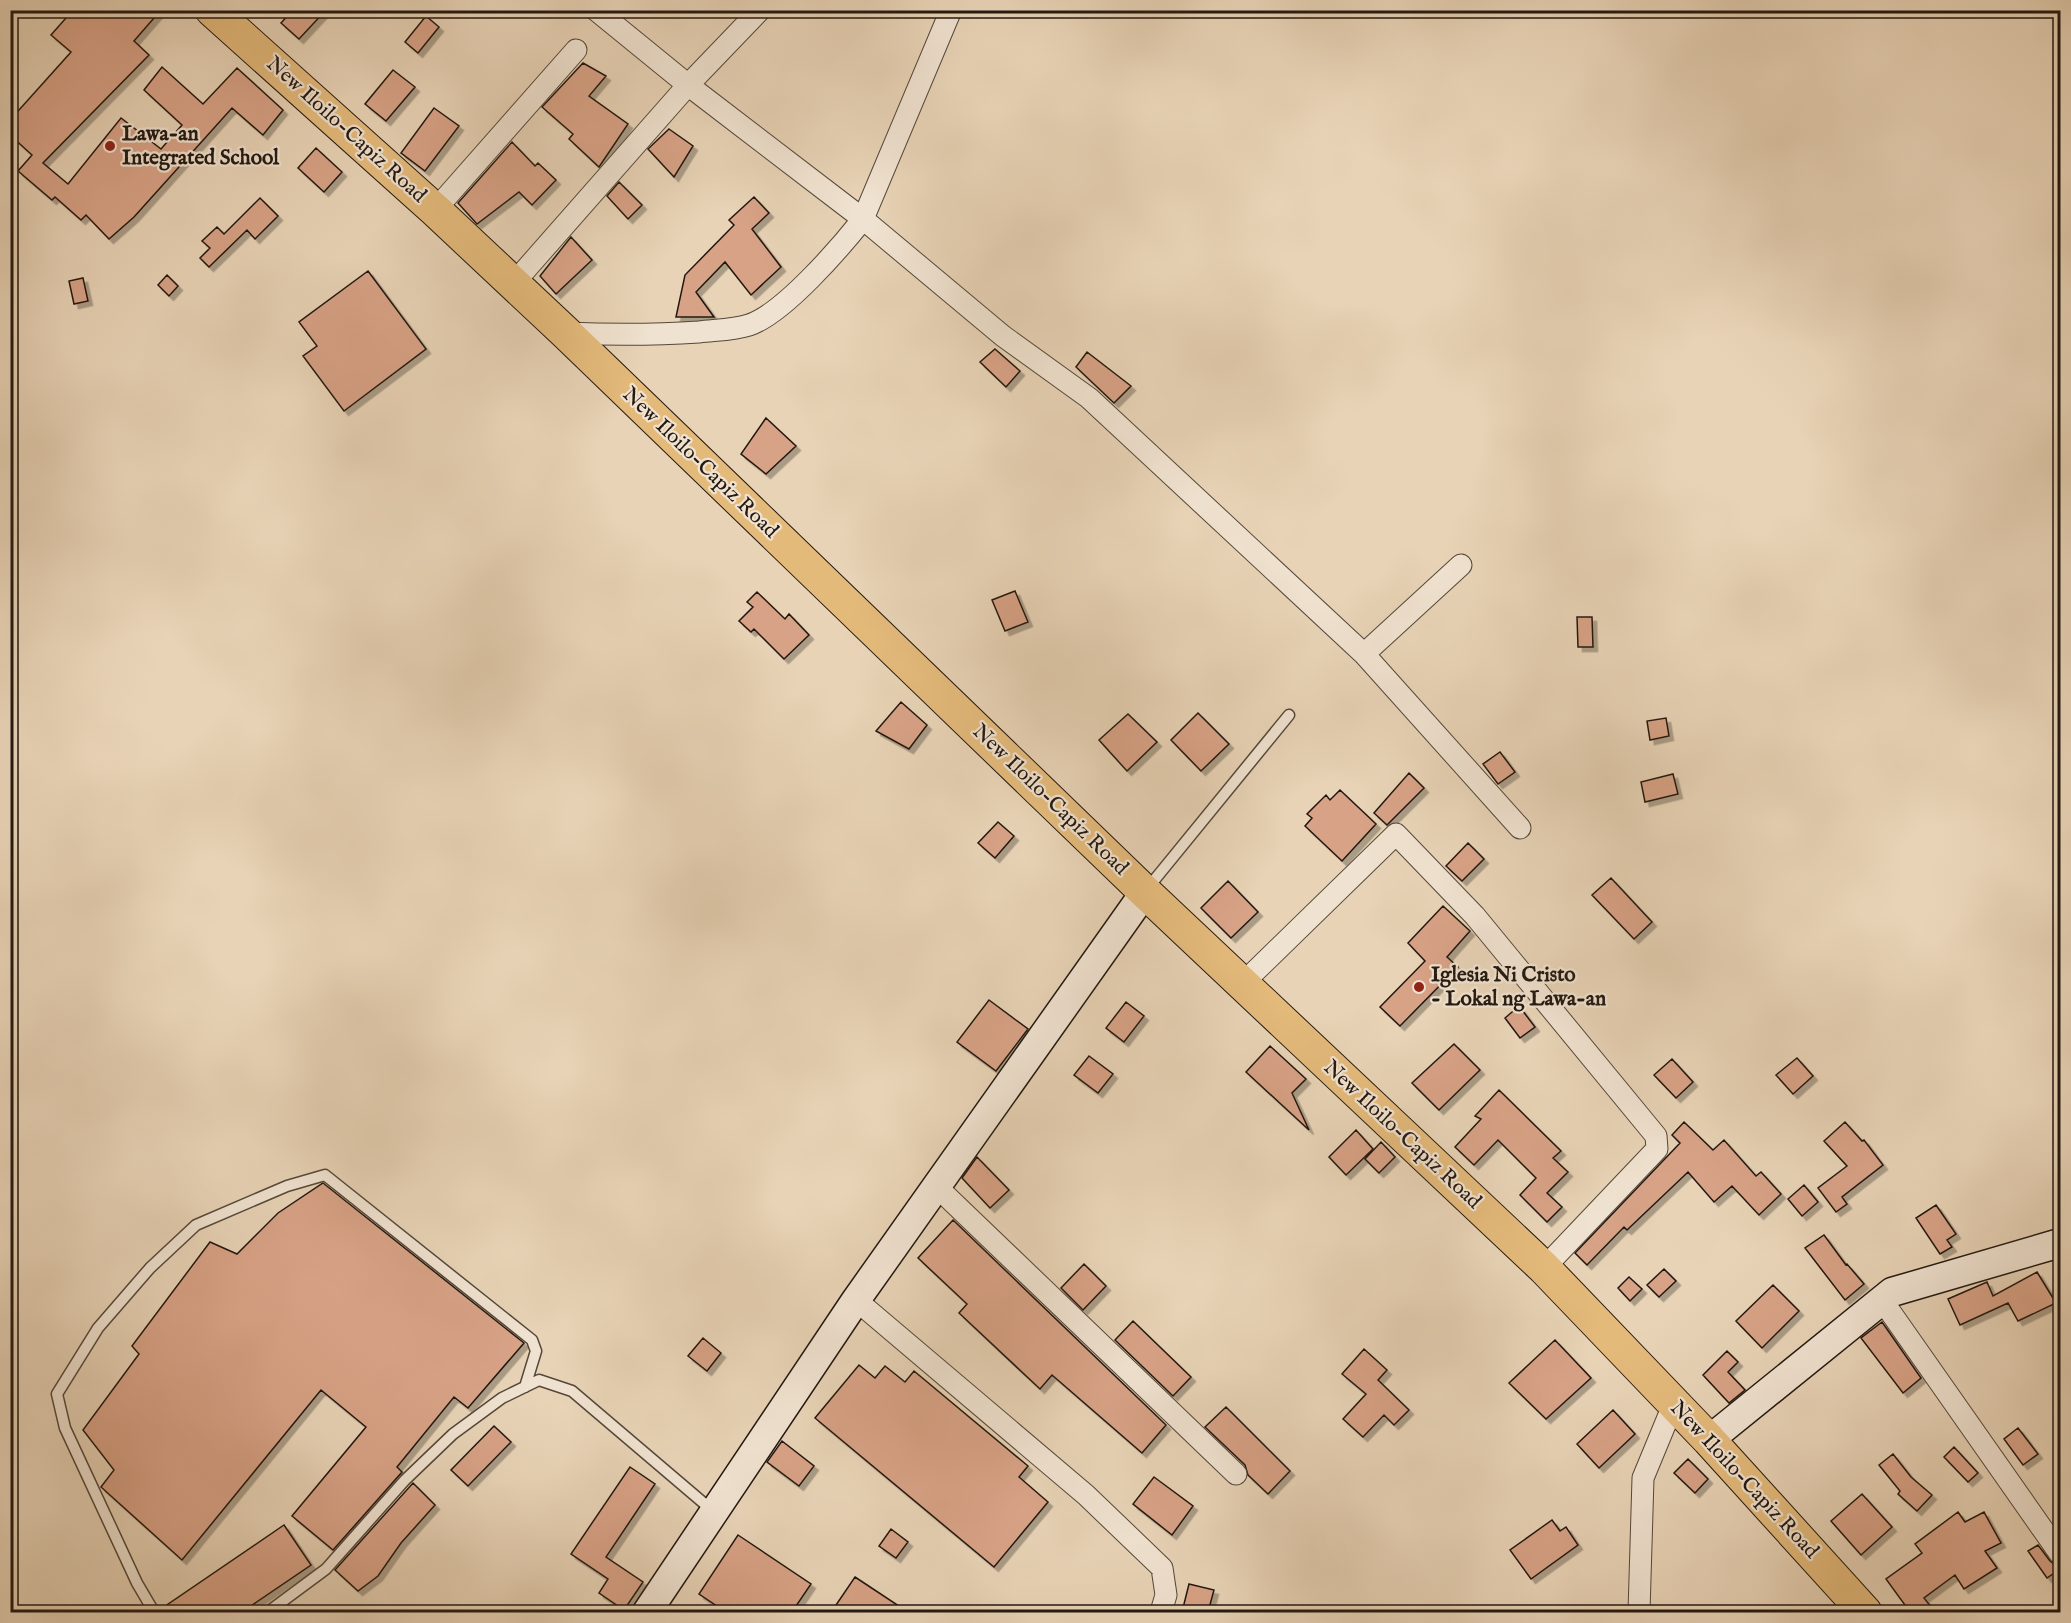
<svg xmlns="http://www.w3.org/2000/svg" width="2071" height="1623" font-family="'IM FELL English',serif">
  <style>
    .building { fill: #d8a286; stroke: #231911; stroke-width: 1.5; filter: url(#shadow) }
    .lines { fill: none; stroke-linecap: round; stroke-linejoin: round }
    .service-casing { stroke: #54483a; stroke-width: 13 }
    .minor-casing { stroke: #54483a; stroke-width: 23 }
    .secondary-casing { stroke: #231911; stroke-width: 31 }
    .trunk-casing { stroke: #231911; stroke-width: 35 }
    .service { stroke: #f0e2d0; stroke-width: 10 }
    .minor { stroke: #f0e2d0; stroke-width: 21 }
    .secondary { stroke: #f0e2d0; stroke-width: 28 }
    .trunk { stroke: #e4ba7b; stroke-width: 33 }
    .poi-dot { fill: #8f2418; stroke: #f0e2d0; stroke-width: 2 }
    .labels { text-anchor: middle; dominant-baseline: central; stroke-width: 4.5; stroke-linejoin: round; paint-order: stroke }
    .street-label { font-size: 21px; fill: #231911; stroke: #f0e2d0 }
    .poi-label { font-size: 21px; font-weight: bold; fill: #231911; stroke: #f0e2d0; text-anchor: start }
  </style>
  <defs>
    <filter id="shadow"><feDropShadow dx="4.5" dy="4.5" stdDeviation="0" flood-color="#0004"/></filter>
  </defs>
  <rect width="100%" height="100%" fill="#e8d3b6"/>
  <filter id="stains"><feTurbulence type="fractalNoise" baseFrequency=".00333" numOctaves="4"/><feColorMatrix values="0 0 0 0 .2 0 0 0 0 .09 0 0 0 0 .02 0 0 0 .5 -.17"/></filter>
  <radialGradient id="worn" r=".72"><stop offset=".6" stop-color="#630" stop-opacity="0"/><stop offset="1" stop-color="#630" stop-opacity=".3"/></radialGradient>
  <path class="building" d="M73,10H161L134,41L149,55L43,163L68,184L121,118L161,149L182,125L144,90L162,67L203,104L237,68L283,110L263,135L232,108L134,217L109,239L86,215L81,220L55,197L52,200L18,171L32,155L10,135V120L71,52L51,35Z
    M293,10H326L299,39L281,23Z
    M426,16L439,27L418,53L405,42Z
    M583,63L606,76L589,96L628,124L599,167L569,139L573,134L542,107Z
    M393,70L415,87L386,121L365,104Z
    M434,108L459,126L425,171L401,153Z
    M669,129L693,146L674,177L648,149Z
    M512,142L535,166L538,163L556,180L532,205L519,192L477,224L458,203Z
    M316,148L342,172L324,192L298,168Z
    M619,182L642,205L628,219L607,196Z
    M754,197L769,213L752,229L781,267L751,295L725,262L696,292L714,317H676L685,275L734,225L729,220Z
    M260,198L278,216L255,239L247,230L209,267L200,258L210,248L202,241L217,227L224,234Z
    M571,237L592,260L556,294L540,276Z
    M368,271L426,349L344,411L303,356L317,346L299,322Z
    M167,275L178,286L169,296L158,285Z
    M83,278L88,301L74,304L69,281Z
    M995,349L1020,371L1006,387L980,362Z
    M1087,352L1131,386L1114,403L1076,367Z
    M766,418L796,446L766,474L741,454Z
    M1015,591L1028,622L1005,631L992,600Z
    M757,592L785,619L789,614L809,635L784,659L754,629L751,632L739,621L753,607L747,602Z
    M1577,617H1592L1593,647H1578Z
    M901,702L927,725L909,749L876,731Z
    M1198,713L1229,744L1201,771L1171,740Z
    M1128,714L1157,742L1127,771L1099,740Z
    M1666,718L1669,736L1650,740L1647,721Z
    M1500,752L1515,772L1498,784L1483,764Z
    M1409,773L1424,788L1387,825L1374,813Z
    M1673,774L1678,794L1645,802L1641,782Z
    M1340,790L1376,824L1342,861L1305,826L1312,818L1307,814L1326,795L1330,800Z
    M998,822L1014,836L995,858L978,843Z
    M1468,843L1484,859L1462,881L1446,866Z
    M1611,878L1652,922L1634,939L1592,895Z
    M1228,881L1258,912L1231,938L1201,908Z
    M1443,906L1470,931L1447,957L1458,967L1400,1026L1380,1007L1425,961L1408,943Z
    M989,1000L1028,1029L996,1071L957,1042Z
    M1126,1002L1144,1016L1124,1042L1106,1028Z
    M1519,1006L1535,1027L1520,1038L1505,1018Z
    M1454,1044L1480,1070L1439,1110L1412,1083Z
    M1270,1046L1306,1079L1292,1093L1309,1130L1246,1072Z
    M1089,1056L1113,1074L1098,1093L1074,1075Z
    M1797,1058L1813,1076L1793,1094L1776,1075Z
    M1672,1059L1693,1082L1676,1098L1654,1075Z
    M1499,1090L1561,1151L1553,1158L1568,1172L1547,1193L1562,1207L1547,1222L1520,1195L1536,1178L1498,1140L1474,1165L1455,1147L1481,1119L1475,1116Z
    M1684,1122L1713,1150L1724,1140L1756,1176L1761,1172L1781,1194L1759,1215L1732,1186L1714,1202L1688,1172L1627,1230L1624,1227L1587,1265L1575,1253L1680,1143L1672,1135Z
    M1845,1122L1862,1141L1864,1140L1883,1165L1842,1197L1847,1204L1836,1212L1818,1188L1847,1166L1824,1141Z
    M1356,1130L1373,1149L1346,1175L1329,1157Z
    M1381,1142L1395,1157L1379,1173L1365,1159Z
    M977,1157L1009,1190L990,1208L962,1178Z
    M323,1183L524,1343L468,1408L454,1397L397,1467L402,1472L333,1550L292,1516L366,1427L321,1390L182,1560L101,1487L114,1470L83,1430L139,1354L132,1346L210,1242L237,1254L278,1213Z
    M1804,1185L1818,1202L1802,1216L1788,1199Z
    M1936,1205L1956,1234L1947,1240L1952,1247L1940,1254L1916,1218Z
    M953,1220L1166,1425L1142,1453L1052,1375L1040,1389L959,1313L967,1304L918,1258Z
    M1824,1235L1846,1265L1847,1264L1864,1284L1845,1300L1805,1248Z
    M1084,1264L1106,1286L1083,1310L1061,1288Z
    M1664,1269L1676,1281L1659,1297L1647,1285Z
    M2037,1272L2056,1303L2018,1321L2008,1303L1960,1325L1948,1299L1987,1282L1993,1296Z
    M1629,1277L1642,1289L1630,1301L1618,1288Z
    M1773,1285L1799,1311L1762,1348L1736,1321Z
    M1133,1321L1191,1377L1173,1396L1115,1340Z
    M1882,1322L1921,1378L1903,1393L1861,1338Z
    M703,1338L721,1353L707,1371L688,1356Z
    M1555,1340L1591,1378L1546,1419L1509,1383Z
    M1364,1349L1387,1370L1378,1380L1409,1410L1394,1425L1384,1415L1363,1437L1343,1419L1366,1394L1342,1374Z
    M1727,1351L1738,1362L1728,1372L1745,1390L1729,1403L1703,1375Z
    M859,1365L875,1378L885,1366L905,1382L914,1371L1028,1466L1019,1477L1048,1502L994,1567L815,1418Z
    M1226,1407L1290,1471L1268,1494L1248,1475L1245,1465L1205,1427Z
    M1613,1410L1635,1434L1599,1468L1577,1444Z
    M494,1426L511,1442L468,1486L451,1470Z
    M2018,1428L2038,1454L2023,1465L2004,1439Z
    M782,1441L814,1466L799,1486L767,1462Z
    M1954,1447L1978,1473L1968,1482L1944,1457Z
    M1893,1454L1911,1477L1932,1495L1917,1511L1898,1494L1900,1491L1879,1465Z
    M1688,1459L1708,1479L1695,1493L1674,1473Z
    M630,1467L655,1484L606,1557L643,1582L624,1610L599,1593L608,1579L571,1554Z
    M1154,1477L1193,1506L1172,1535L1133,1504Z
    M413,1483L435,1505L401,1543L378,1576L358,1591L335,1570Z
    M1862,1494L1892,1527L1861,1555L1831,1521Z
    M1958,1512L1965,1522L1984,1512L2001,1543L1985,1551L1997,1568L1964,1589L1955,1575L1924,1598L1935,1612H1910L1886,1579L1922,1553L1915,1544Z
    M1552,1520L1560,1531L1566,1527L1578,1545L1531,1579L1510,1550Z
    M284,1525L311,1565L242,1612H161V1609Z
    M891,1529L908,1542L896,1558L879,1546Z
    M738,1535L811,1584L792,1612H765L755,1606L751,1612H726L699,1594Z
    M2038,1545L2050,1561L2060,1569L2047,1578L2028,1551Z
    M855,1577L908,1612H842L834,1608Z
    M1189,1584L1214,1590L1208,1612H1182Z"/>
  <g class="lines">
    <g class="service-casing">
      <path id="service" d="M1147,889L1289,715
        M154,1612L137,1583L65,1428L57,1394L98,1328L150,1268L196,1225L287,1186L325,1175L532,1340L536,1351L525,1387
        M268,1612L326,1569L405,1480L453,1434L502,1398L539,1380L572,1391L713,1511"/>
    </g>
    <g class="minor-casing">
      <path id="minor" d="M596,10L688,85L863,219L1003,336L1089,398L1364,654L1520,828
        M435,210L576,50
        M512,285L688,85L760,10
        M566,333C611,335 654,335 699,332C715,330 734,330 749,325C783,314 840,248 863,219L951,10
        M1364,654L1461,565
        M1242,984L1396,834L1475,916L1656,1136L1657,1149L1544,1268
        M936,1186L1236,1474
        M856,1300L1086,1495L1162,1568L1166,1595L1161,1612
        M1882,1300L2060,1554
        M1639,1612L1643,1478L1674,1403"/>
    </g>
    <g class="secondary-casing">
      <path id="secondary" d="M1709,1440L1892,1292L2060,1243
        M647,1612L856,1300L1145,892"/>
    </g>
    <g class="trunk-casing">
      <path id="trunk" d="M212,10L435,210L566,333L1145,892L1544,1268L1709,1440L1865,1612"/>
    </g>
    <use href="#service" class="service"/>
    <use href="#minor" class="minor"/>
    <use href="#secondary" class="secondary"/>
    <use href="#trunk" class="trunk"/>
  </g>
  <g class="poi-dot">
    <circle cx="110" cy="146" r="6"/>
    <circle cx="1419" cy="987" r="6"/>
  </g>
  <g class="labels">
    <g class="street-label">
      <text transform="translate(346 130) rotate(42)">New Iloilo-Capiz Road</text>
      <text transform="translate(700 463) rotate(44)">New Iloilo-Capiz Road</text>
      <text transform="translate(1050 800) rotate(44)">New Iloilo-Capiz Road</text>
      <text transform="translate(1402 1135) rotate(43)">New Iloilo-Capiz Road</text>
      <text transform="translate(1744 1480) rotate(47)">New Iloilo-Capiz Road</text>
    </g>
    <g class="poi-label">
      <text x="122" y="134">Lawa-an<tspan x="122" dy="24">Integrated School</tspan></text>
      <text x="1431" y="975">Iglesia Ni Cristo<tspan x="1431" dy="24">- Lokal ng Lawa-an</tspan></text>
    </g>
  </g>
  <rect width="2071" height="1623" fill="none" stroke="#e8d3b6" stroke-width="36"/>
  <rect x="12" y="12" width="2047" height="1599" fill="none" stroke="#231911" stroke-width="3"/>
  <rect x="18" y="18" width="2035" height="1587" fill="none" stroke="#231911" stroke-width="1.5"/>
  <rect width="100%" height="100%" filter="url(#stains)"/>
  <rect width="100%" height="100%" fill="url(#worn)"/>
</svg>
